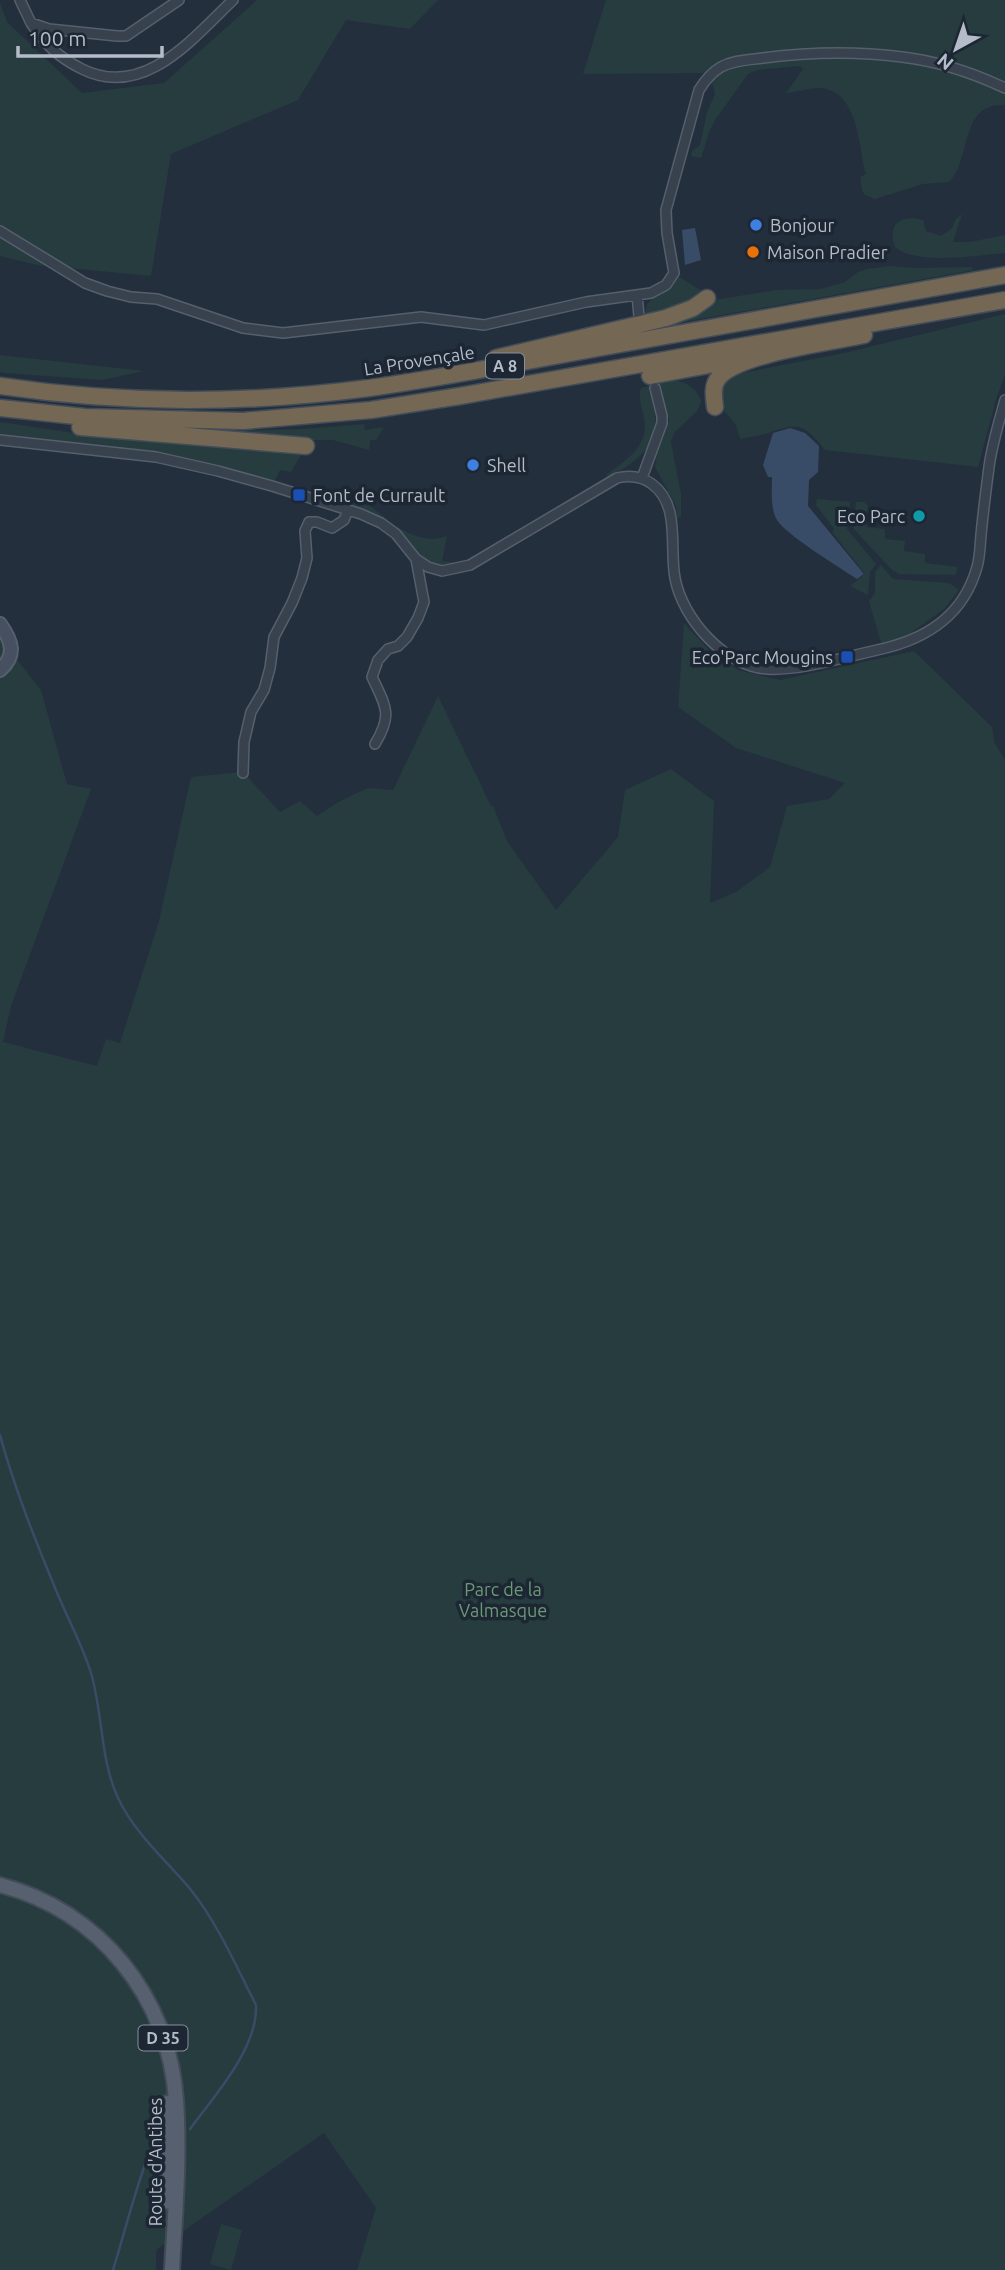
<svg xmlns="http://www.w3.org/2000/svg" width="1005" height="2270" font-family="Ubuntu,sans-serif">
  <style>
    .green { fill: #263c3f }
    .water { fill: #394c67 }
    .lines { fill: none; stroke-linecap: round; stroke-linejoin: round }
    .stream { stroke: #394c67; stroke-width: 2.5 }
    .street-casing { stroke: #565f6c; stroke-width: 12 }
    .secondary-casing { stroke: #565f6c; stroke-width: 16 }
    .primary-casing { stroke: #414a57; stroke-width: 18 }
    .highway-casing { stroke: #434c59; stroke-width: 19 }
    .street { stroke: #38414e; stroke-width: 9 }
    .secondary { stroke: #465061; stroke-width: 12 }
    .primary { stroke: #56606e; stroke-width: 14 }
    .highway { stroke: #746855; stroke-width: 16 }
    .shop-dot { fill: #3f7fe0; stroke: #1d2633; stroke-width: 2.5 }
    .food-dot { fill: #e8710a; stroke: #1d2633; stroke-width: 2.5 }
    .transit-dot { fill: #1a4fb4; stroke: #1d2633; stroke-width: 2.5 }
    .culture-dot { fill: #0f9aa8; stroke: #1d2633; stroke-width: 2.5 }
    .labels { text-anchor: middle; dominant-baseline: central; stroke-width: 7; stroke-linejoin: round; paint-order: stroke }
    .shield { fill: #1d2633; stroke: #878f9c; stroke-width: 2 }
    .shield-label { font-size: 16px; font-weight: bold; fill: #b4bcc9 }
    .poi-label { font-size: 18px; fill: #b4bcc9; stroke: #1d2633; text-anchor: start }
    .street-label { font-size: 18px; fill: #b4bcc9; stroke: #1d2633 }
    .park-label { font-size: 18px; fill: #6b9a76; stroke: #1d2633 }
  </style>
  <rect width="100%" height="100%" fill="#242f3e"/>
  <path class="green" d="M257,0H438L410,29L346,20L298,100L171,154L151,276L37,265L0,256V3L7,22L82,93L164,83Z
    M606,0H1005V105C959,102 972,159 949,182L923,184L875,199L865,195L862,191L860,177L866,174C858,146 859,90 819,88C809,88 797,92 786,93L803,69L800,66L757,70L748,74L715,120L709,132L701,158L691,156L692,151L700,145L707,112L715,94L712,81L706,73L583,74Z
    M962,214L953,242H970L1005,235V253C977,255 917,266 895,247C886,224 902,214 923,220L926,231L941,236L952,228L956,219Z
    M890,266L914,268L971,267L974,270L683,322L679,321L714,300L777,290L820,289L845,282L858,272L867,269Z
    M678,276L705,293L692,304L647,318C640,292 671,299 678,276Z
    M1005,314V375L997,396L978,467L825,450C805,424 798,422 768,433C759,436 749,437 740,439L736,425L719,405L718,385L737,374L844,353Z
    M0,355L144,371L102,380L4,373L0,372Z
    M672,380C685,381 698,388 701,402L697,411L674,433L671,442L681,494V517L677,518L676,506L655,467L657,455L669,420L660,387L649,390C652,401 656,413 656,424C657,449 627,467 608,478L606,475C627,459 652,445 643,414C641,405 638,397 641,388Z
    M0,422L88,435L303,451L291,472L280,470L274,482L172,456L131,449L70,444L0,435Z
    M364,424L365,430L384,427L376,440H370L369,450L333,440H295L220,431L303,429Z
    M355,493C379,512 413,549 447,536L442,561L457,563L469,560L461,564L436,567L418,556L371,514L349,505Z
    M817,499L850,502L847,529L876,564L870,572L868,595L850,586L865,574L832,532L834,529L816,505Z
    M856,502H864L868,506L866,527L885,529V539L905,541L904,551L925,554V563L958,567L955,575L899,574L892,570L853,528Z
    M881,565L893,579L949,583L959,590L944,609L900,641L881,643L869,601L875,593V572Z
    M684,623L713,654L738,670L780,680L914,651L992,727L994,742L1005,760V2270H357L376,2208L324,2133L156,2250V2270H0V638L41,690L67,784L91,789L11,1006L3,1042L97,1066L106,1039L120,1043L159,921L191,777L243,772L280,812L300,801L317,816L340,801L368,788L393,790L438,696L491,806H493L507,841L556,910L618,837L625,790L671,769L714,801L710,903L736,892L770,867L787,806L829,799L845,783L736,748L678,707Z
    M221,2224L242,2230L231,2270L210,2264Z"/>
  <path class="water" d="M695,228L701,260L685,265L682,230Z
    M790,428L805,433L819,446L818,472L809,480L808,506L864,574L857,579C839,567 786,535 777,520C770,508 772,490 772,477H768L763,465L773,433Z"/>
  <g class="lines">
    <path class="stream" d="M0,1435C15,1490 36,1542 58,1595C69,1621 83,1647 91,1673C103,1714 100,1759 118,1798C135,1834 166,1860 191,1890C218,1924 236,1966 256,2005C258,2048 215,2095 190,2129
      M113,2270C126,2228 136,2186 152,2145"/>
    <g class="street-casing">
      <path id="street" d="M20,0L31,23L49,29L117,36H126L179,0
        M31,23C46,45 58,57 82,69C144,100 193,38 233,0
        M0,231L85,283L107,291L131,297L157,299L243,328L283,333L421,317L484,325L586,302L651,293L666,285L674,273L667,233L666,210L699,90C704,82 712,72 721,67C734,60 749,60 763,58C809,52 856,51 902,57C937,61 973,73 1005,88
        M637,295L639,316
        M0,440L156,457L218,471L272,486L361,514L381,523L396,534L416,559L428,567L442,571L470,565L617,478C630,475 641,476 652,484C681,505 669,548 675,578C682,618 725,667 767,669C800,671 845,657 877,650C925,640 963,617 977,567C980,557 980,546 981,535C983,513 986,490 989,467C992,444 999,422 1005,400
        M642,478L662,423V416L655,388
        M375,744C393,714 386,707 372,677L378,660L388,649L398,646L407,637L418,618L424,602L416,559
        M243,773L244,742L251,712L264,690L270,668L274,637L292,603L302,578L307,558L305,531L309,522H317L332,528L344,520L348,510"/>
    </g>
    <g class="secondary-casing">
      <path id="secondary" d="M0,624C12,641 17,655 0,670"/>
    </g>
    <g class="primary-casing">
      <path id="primary" d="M0,1885C100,1911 169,1997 176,2100C180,2156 175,2214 172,2270
        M165,2202L167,2103"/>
    </g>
    <g class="highway-casing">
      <path id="highway" d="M496,358L666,318L693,308L707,298
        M650,376L741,359
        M0,386C121,404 248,404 369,388C448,377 526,361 604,347C738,323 871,299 1005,275
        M715,407C714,397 712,388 717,380C733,354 833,342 864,335
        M0,408L85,417L243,421L371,410L460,396L1005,300
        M80,427L306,446"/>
    </g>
    <use href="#street" class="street"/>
    <use href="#secondary" class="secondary"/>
    <use href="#primary" class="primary"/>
    <use href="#highway" class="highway"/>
  </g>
  <g class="shop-dot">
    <circle cx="756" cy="225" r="7"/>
    <circle cx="473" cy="465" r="7"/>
  </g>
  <circle class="food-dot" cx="753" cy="252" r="7"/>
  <g class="transit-dot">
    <rect x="292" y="488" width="14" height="14" rx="3.5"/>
    <rect x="840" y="650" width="14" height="14" rx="3.5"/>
  </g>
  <circle class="culture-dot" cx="919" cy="516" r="7"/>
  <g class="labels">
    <g class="shield">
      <rect x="486" y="353.5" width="38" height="25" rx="5"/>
      <rect x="138.5" y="2025.5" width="49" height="25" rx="5"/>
    </g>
    <g class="shield-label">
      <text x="505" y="366">A 8</text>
      <text x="163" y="2038">D 35</text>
    </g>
    <g class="poi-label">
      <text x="770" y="225">Bonjour</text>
      <text x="767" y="252">Maison Pradier</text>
      <text x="487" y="465">Shell</text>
      <text x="313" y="495">Font de Currault</text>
      <text x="905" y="516" text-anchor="end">Eco Parc</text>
      <text x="833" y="657" text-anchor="end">Eco'Parc Mougins</text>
    </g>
    <g class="street-label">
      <text transform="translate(419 360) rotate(-9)">La Provençale</text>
      <text transform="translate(155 2162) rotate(-90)">Route d'Antibes</text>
    </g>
    <g class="park-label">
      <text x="503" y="1589">Parc de la<tspan x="503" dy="21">Valmasque</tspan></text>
    </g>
  </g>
  <g transform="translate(956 49) rotate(220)" stroke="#1d2633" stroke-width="5" paint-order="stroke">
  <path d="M0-5L12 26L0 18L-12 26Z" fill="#b4bcc9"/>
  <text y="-10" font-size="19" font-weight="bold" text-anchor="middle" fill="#b4bcc9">N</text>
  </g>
  <path d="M18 46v10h144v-10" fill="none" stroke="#b4bcc9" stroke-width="3.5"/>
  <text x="28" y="46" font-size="21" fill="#b4bcc9" stroke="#1d2633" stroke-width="5" paint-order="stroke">100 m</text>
</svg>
